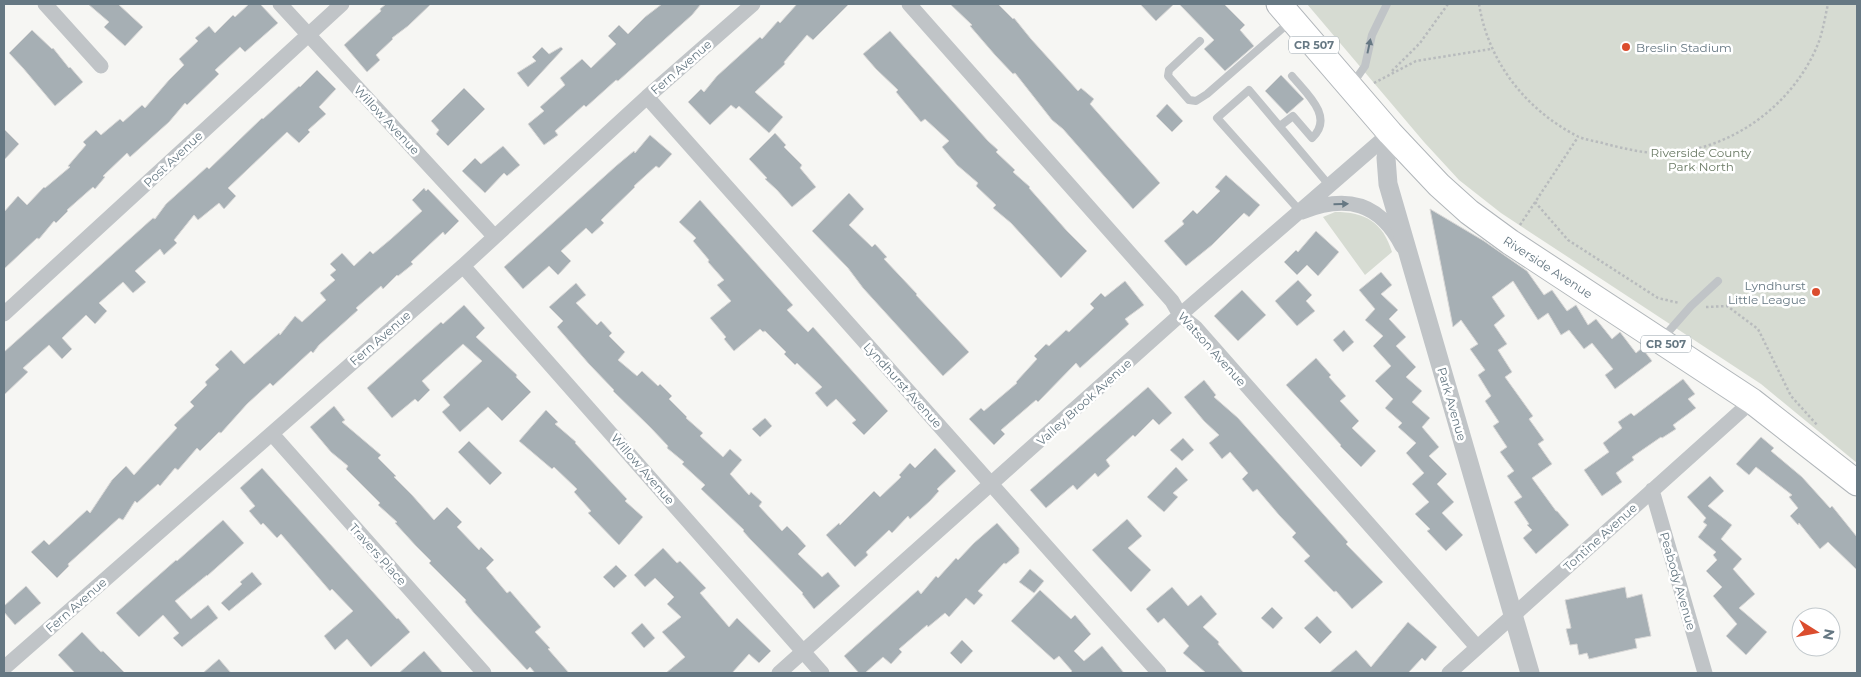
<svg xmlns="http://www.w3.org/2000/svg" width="1861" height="677" font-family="Montserrat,sans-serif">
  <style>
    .green { fill: #d6dbd2 }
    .building { fill: #a6afb4; stroke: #d8d7d6 }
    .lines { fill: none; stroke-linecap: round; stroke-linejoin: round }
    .primary-casing { stroke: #b1b6ba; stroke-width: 27 }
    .path { stroke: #b8bbbd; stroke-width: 2.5; stroke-dasharray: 2.5 2.5; stroke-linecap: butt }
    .service { stroke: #c0c4c7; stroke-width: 8 }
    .minor { stroke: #c0c4c7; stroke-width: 15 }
    .tertiary { stroke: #c0c4c7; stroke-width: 19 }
    .primary { stroke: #fff; stroke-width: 25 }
    .oneway { fill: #667883 }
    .poi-dot { fill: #db4d2e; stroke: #fff; stroke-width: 2 }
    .labels { text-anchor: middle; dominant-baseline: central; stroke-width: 5; stroke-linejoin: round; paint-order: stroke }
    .shield { fill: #fff; stroke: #94a0a8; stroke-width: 1 }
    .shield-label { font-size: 11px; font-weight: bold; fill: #667883 }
    .poi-label { font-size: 12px; fill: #667883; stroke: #fff; text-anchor: start }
    .street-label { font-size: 12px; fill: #667883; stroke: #fff }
    .park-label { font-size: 12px; fill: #6a7a65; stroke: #fff }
  </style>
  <rect width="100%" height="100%" fill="#f6f6f3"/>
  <path class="green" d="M1307,4H1857V463L1761,384L1501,213L1459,180L1424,142Z
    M1335,212C1365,212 1383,222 1392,252L1365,275L1323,217Z"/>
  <path class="building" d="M88,4H118L143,27L125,46L104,27L109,22Z
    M249,4H260L278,23L245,52L240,47L215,70L219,74L187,105L185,103L169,122L130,157L127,153L103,176L105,177L95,189L93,187L67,210L68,211L56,223L54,221L39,239L37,238L4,269V212L18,196L27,205L44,187L45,188L70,167L68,166L86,145L83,142L96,130L101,135L120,119L123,122L142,105L145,108L169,80L184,65L179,59L198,41L195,38L209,26L215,33L233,15L235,17Z
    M386,4H431L408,26L392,38L393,39L376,55L380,60L367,72L344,45L381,11L380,9Z
    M662,4H701L692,15L618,81L616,80L586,107L584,105L555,131L558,135L544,145L528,124L544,111L540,107L565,85L560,78L582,59L591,68L616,44L608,36L619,25L628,34L645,17Z
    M797,4H849L813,40L807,35L784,62L785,64L755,92L783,117L769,133L739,106L736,109L731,105L710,125L688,102L701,89L704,92L717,76L760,37L762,39L778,21L780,23Z
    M950,4H998L1013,19L1014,18L1031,39L1078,91L1081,88L1094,99L1090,104L1160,183L1133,209L1063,129L1052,120L1015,73L1013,74L995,55L970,26L972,25Z
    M1140,4H1174L1156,21Z
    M1179,4H1224L1245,25L1240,30L1254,46L1225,71L1204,49L1214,40Z
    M32,30L52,49L53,48L69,68L70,67L83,82L55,106L23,68L9,53Z
    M890,31L953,102L988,141L998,150L996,152L1015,170L1013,172L1030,187L1029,188L1067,231L1087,251L1061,278L1011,223L993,208L996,205L976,186L978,183L957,165L942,147L949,141L925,119L921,122L896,92L898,90L876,69L863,54Z
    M542,47L549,54L561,47L563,49L528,87L517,73L536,61L532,57Z
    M317,70L336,89L319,107L326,114L308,130L310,132L299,143L287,132L228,188L236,196L224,209L219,203L198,220L194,215L174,240L177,243L164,255L160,249L135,271L146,282L133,293L123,282L99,303L107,311L95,324L86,315L62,338L72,349L62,359L49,345L23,368L28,372L4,395V352L153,218L155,219L166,204L207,167L209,169L262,118L263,119L299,86L300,87Z
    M1281,75L1304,99L1287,114L1265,91Z
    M464,88L485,109L448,146L436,134L439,130L431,121Z
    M1167,104L1183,121L1172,132L1156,116Z
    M4,129L19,144L4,160Z
    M775,133L786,145L784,147L802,165L800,168L816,187L792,207L777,190L765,179L767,178L749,159Z
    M650,135L672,154L659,168L656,166L634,186L635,187L601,220L604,223L592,234L586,228L561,251L571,261L558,275L549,266L523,289L504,267L616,166L634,151L635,153Z
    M503,146L520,165L507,176L504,173L485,193L462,171L475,158L481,164Z
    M1226,175L1260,205L1249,217L1244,213L1212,245L1186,266L1164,241L1184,224L1182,221L1193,210L1197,214L1220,191L1215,187Z
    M424,188L426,191L428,189L459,221L445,235L443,232L411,262L413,264L398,276L397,275L383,289L381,286L356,308L358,310L319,345L313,353L311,351L273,386L270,383L247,404L221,433L219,432L200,451L197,448L178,470L175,468L160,486L158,484L137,503L135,501L123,520L119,518L68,564L69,566L57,578L31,552L44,540L49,545L87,510L90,513L112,480L126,466L134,475L177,428L174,425L194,406L190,402L207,385L205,382L219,369L215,365L231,350L244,364L279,333L280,335L295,316L302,322L326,300L320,293L335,280L330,275L336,270L330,264L342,253L354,266L370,251L373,254L391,239L422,211L412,200Z
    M849,193L864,209L849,225L872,247L875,244L887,257L884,259L917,294L916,295L969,352L943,376L863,288L848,268L812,231Z
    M700,200L793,305L787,310L808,332L813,327L888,411L864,435L852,423L856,420L836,399L827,407L815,393L822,387L797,363L795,365L784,354L786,352L765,331L763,332L760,329L734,351L724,339L726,337L710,318L731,301L717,285L724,280L708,262L709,260L693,241L696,238L679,222Z
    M1430,209L1484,241L1527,271L1544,295L1552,290L1567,311L1576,305L1588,325L1596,319L1612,339L1620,332L1636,353L1642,348L1652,361L1615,389L1605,375L1613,369L1592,343L1584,349L1569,330L1561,335L1548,313L1538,320L1513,281L1492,297L1505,316L1494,325L1507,344L1498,350L1512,372L1505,377L1533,416L1529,419L1544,440L1538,444L1552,464L1532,478L1556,511H1557L1569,525L1536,554L1523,538L1532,530L1527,525L1529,524L1514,502L1522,497L1507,476L1514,471L1500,452L1507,447L1493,426L1499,422L1485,401L1491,396L1478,375L1485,370L1470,349L1478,344L1461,320L1453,327Z
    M1316,231L1339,252L1318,276L1307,265L1297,275L1284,262L1296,250L1298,252Z
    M1381,272L1392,285L1381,294L1398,310L1389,319L1406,337L1396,346L1416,367L1406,377L1422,391L1412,402L1430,418L1422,427L1439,447L1429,456L1447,474L1437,484L1454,502L1442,513L1463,535L1446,551L1427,531L1430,529L1415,514L1429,502L1412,484L1424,473L1406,453L1416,443L1398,427L1402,423L1385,408L1393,399L1375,381L1391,366L1373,346L1383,336L1365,320L1375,309L1359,290Z
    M1298,280L1312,295L1306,301L1315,311L1297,326L1275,301Z
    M1125,281L1144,305L1125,319L1129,324L1080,368L1076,363L1038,402L1036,400L1001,430L1005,434L994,445L969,419L981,408L984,411L1017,383L1016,382L1037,359L1034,356L1046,344L1049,346L1066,330L1069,332L1094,308L1090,304L1101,293L1105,297Z
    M576,283L586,295L576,303L597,325L601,321L612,333L609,336L625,352L618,360L637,376L642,371L658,386L660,384L672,396L669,399L687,417L686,418L703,433L700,436L723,457L730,449L742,460L730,474L749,495L751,492L762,502L759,506L782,531L787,526L797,536L806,546L798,554L822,577L828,572L840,586L814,609L802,594L803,593L750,539L743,531L744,530L701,489L705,485L682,464L684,462L667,448L668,446L650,427L613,391L614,390L589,364L557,327L563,321L549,307Z
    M1242,290L1266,315L1238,341L1214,316Z
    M464,305L485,328L476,337L517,375L516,377L531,392L502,421L488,407L460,432L442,412L450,405L443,397L482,361L463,344L422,381L430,390L418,402L415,399L392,418L367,388L441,322L443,324Z
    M1344,330L1354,342L1343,352L1333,340Z
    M1316,358L1331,375L1329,377L1346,396L1340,401L1359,421L1352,428L1376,451L1361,467L1340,446L1341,445L1286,385Z
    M1683,379L1695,394L1688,399L1696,408L1673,425L1676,429L1662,438L1661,437L1632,457L1634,460L1616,473L1622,482L1602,496L1584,470L1609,452L1603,443L1622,428L1618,422L1631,413L1634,416Z
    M1204,380L1216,395L1214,397L1238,418L1348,542L1346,544L1383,582L1352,609L1336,591L1334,592L1304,561L1310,556L1292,537L1296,533L1279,515L1257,489L1253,492L1242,479L1248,473L1230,452L1222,459L1209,443L1219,435L1204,421L1184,397Z
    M1148,387L1172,413L1159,425L1153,419L1135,437L1133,435L1106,460L1110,466L1098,477L1095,473L1077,490L1073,485L1046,508L1030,490Z
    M334,406L345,420L342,422L381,455L378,458L396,476L394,477L412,495L434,520L447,507L462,522L457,527L479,550L481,547L494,560L486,568L507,593L510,591L541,627L535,632L550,648L548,649L569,673H535L530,667L527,670L474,613L465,602L466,600L429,563L431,561L416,546L395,523L397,522L378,505L380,503L346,469L348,466L331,452L310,427Z
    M546,410L558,422L555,424L576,442L575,443L627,499L625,501L643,517L619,545L588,513L591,511L574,492L577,489L554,467L552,469L519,441Z
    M765,418L772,426L760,437L752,429Z
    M1761,437L1774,448L1771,451L1802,477L1830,508L1832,506L1857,537V570L1828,542L1820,549L1799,523L1798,525L1790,516L1798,508L1789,497L1792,495L1756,467L1749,475L1736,464Z
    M1183,438L1194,450L1182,461L1170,450Z
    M469,441L502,473L490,485L458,452Z
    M935,448L956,471L937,489L939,491L930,501L910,519L908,516L892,533L889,530L866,552L868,555L855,567L826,535L839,523L840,525L874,491L880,497L901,477L899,475L910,463L915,468Z
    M1176,467L1188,480L1173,493L1178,497L1164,512L1147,497Z
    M262,468L397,619L398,618L410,632L371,667L347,639L335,650L324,636L353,611L332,589L330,591L281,534L277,538L263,523L261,525L249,511L255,506L240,488Z
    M1710,476L1724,491L1708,506L1732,525L1721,539L1742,559L1733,569L1755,594L1739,608L1767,632L1746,655L1726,636L1737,624L1713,596L1722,587L1706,571L1717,560L1713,555L1716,552L1698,537L1707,525L1703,522L1706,518L1687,497Z
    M1127,519L1142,536L1128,548L1151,570L1131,592L1092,550Z
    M223,520L244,543L207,576V575L175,601L191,619L208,605L218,618L182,647L173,638L179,633L163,615L139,637L116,613L176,560L177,561Z
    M997,523L1019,548V553L1006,564L1004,563L978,591L983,595L974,605L966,598L949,617L945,613L928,627L927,625L899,649L902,652L891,664L883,657L865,673H859L844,656L918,590L921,594L936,576L938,578L956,558L958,560L974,543Z
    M663,548L677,563L680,561L706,588L700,593L729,627L737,618L771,651L759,663L749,654L732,673H666L685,657L662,632L681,617L667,604L674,597L655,578L645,587L634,575Z
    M616,565L627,576L614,588L603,577Z
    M1030,569L1044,581L1034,593L1019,582Z
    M252,572L262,584L229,611L221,603L242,584L240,582Z
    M26,586L41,603L15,625L4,612V606Z
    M1172,587L1188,606L1201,595L1217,614L1203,627L1219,642L1218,644L1244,673H1206L1183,653L1189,646L1164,618L1158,623L1146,609Z
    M1625,587L1627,598L1642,594L1651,636L1635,639L1637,648L1589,659L1587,653L1579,655L1577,644L1570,645L1566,629L1571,628L1565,600Z
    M1040,590L1071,619L1075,615L1091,634L1074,651L1084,661L1102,646L1124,673H1070L1072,671L1059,656L1054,660L1011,621Z
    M1272,607L1283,618L1273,629L1261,618Z
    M1317,616L1332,632L1320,644L1304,628Z
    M1408,622L1437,647L1425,661L1422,658L1408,673H1329L1356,650L1371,667Z
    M642,623L655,638L644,648L631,633Z
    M82,632L101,652L103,651L125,673H75L58,655Z
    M962,640L973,651L961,664L950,653Z
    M424,651L443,673H399Z
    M219,659L231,673H203Z"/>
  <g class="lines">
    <g class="primary-casing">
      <path id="primary" d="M1279,4L1390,133L1439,185L1469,212L1510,242L1752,401L1857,483"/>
    </g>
    <path class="path" d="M1479,4C1488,61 1525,109 1577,136C1585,140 1596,141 1606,144C1622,148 1638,152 1654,153C1724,156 1792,108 1818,44C1823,31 1825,17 1828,4
      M1392,71L1420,43L1448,4
      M1374,83L1416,61L1491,49
      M1535,202L1568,240L1658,298L1679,303
      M1520,225L1578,137
      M1706,307L1727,306L1758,329L1791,396L1818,426"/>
    <path class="service" d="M1200,41L1169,70L1168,76L1189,100L1196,101L1207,94L1291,21
      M1353,83L1365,66L1372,35L1387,4
      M1280,126L1293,116L1312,138C1335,117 1306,93 1292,76
      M1300,211L1217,118L1249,90L1329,185
      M1662,339L1691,306L1718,281"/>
    <path class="minor" d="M45,4L101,66
      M280,4L494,236
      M909,4L1172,301L1180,315L1195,327L1477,647
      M647,97L1159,673
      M1302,212C1347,194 1380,203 1402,246
      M463,266L822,673
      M4,314L342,4
      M272,434L484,673
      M1652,490L1705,673
      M4,668L463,266L647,97L753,4
      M779,673L1180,315L1390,133
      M1449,673L1752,401"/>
    <path class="tertiary" d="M1390,133L1386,158L1388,184L1530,673"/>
    <use href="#primary" class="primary"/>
  </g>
  <defs><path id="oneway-solid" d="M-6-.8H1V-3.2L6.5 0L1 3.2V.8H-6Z" transform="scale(1.25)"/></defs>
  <g class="oneway">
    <use href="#oneway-solid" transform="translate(1369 46) rotate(-78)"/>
    <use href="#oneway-solid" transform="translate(1341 204) rotate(-2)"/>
  </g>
  <g class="poi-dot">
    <circle cx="1626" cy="47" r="5"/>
    <circle cx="1816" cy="292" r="5"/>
  </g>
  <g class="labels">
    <g class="shield">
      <rect x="1289" y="36.5" width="50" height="17" rx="4"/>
      <rect x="1641" y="335.5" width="50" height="17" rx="4"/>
    </g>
    <g class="shield-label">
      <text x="1314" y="45">CR 507</text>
      <text x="1666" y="344">CR 507</text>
    </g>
    <g class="poi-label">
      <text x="1636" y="47">Breslin Stadium</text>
      <text x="1806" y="285" text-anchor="end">Lyndhurst<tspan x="1806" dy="14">Little League</tspan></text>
    </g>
    <g class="street-label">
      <text transform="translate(681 67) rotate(-41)">Fern Avenue</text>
      <text transform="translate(387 120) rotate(47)">Willow Avenue</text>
      <text transform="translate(173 159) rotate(-43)">Post Avenue</text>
      <text transform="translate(1548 267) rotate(33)">Riverside Avenue</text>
      <text transform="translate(380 338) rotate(-41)">Fern Avenue</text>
      <text transform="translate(1212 349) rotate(48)">Watson Avenue</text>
      <text transform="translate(903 385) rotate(48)">Lyndhurst Avenue</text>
      <text transform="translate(1084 402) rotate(-42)">Valley Brook Avenue</text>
      <text transform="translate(1452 404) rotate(74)">Park Avenue</text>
      <text transform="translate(643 469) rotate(49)">Willow Avenue</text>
      <text transform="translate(1600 537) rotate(-42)">Tontine Avenue</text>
      <text transform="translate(378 554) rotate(48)">Travers Place</text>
      <text transform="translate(1678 581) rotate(74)">Peabody Avenue</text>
      <text transform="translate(76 605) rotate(-41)">Fern Avenue</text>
    </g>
    <g class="park-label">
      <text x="1701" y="152">Riverside County<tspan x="1701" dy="14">Park North</tspan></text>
    </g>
  </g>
  <rect width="1861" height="677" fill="none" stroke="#667883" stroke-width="10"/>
  <g transform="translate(1816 632) rotate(101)"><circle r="24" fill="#ffffff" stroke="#c2c9cd"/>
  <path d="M0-4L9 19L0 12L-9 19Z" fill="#db4d2e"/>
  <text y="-8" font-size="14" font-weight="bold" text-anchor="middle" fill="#667883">N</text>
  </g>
</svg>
